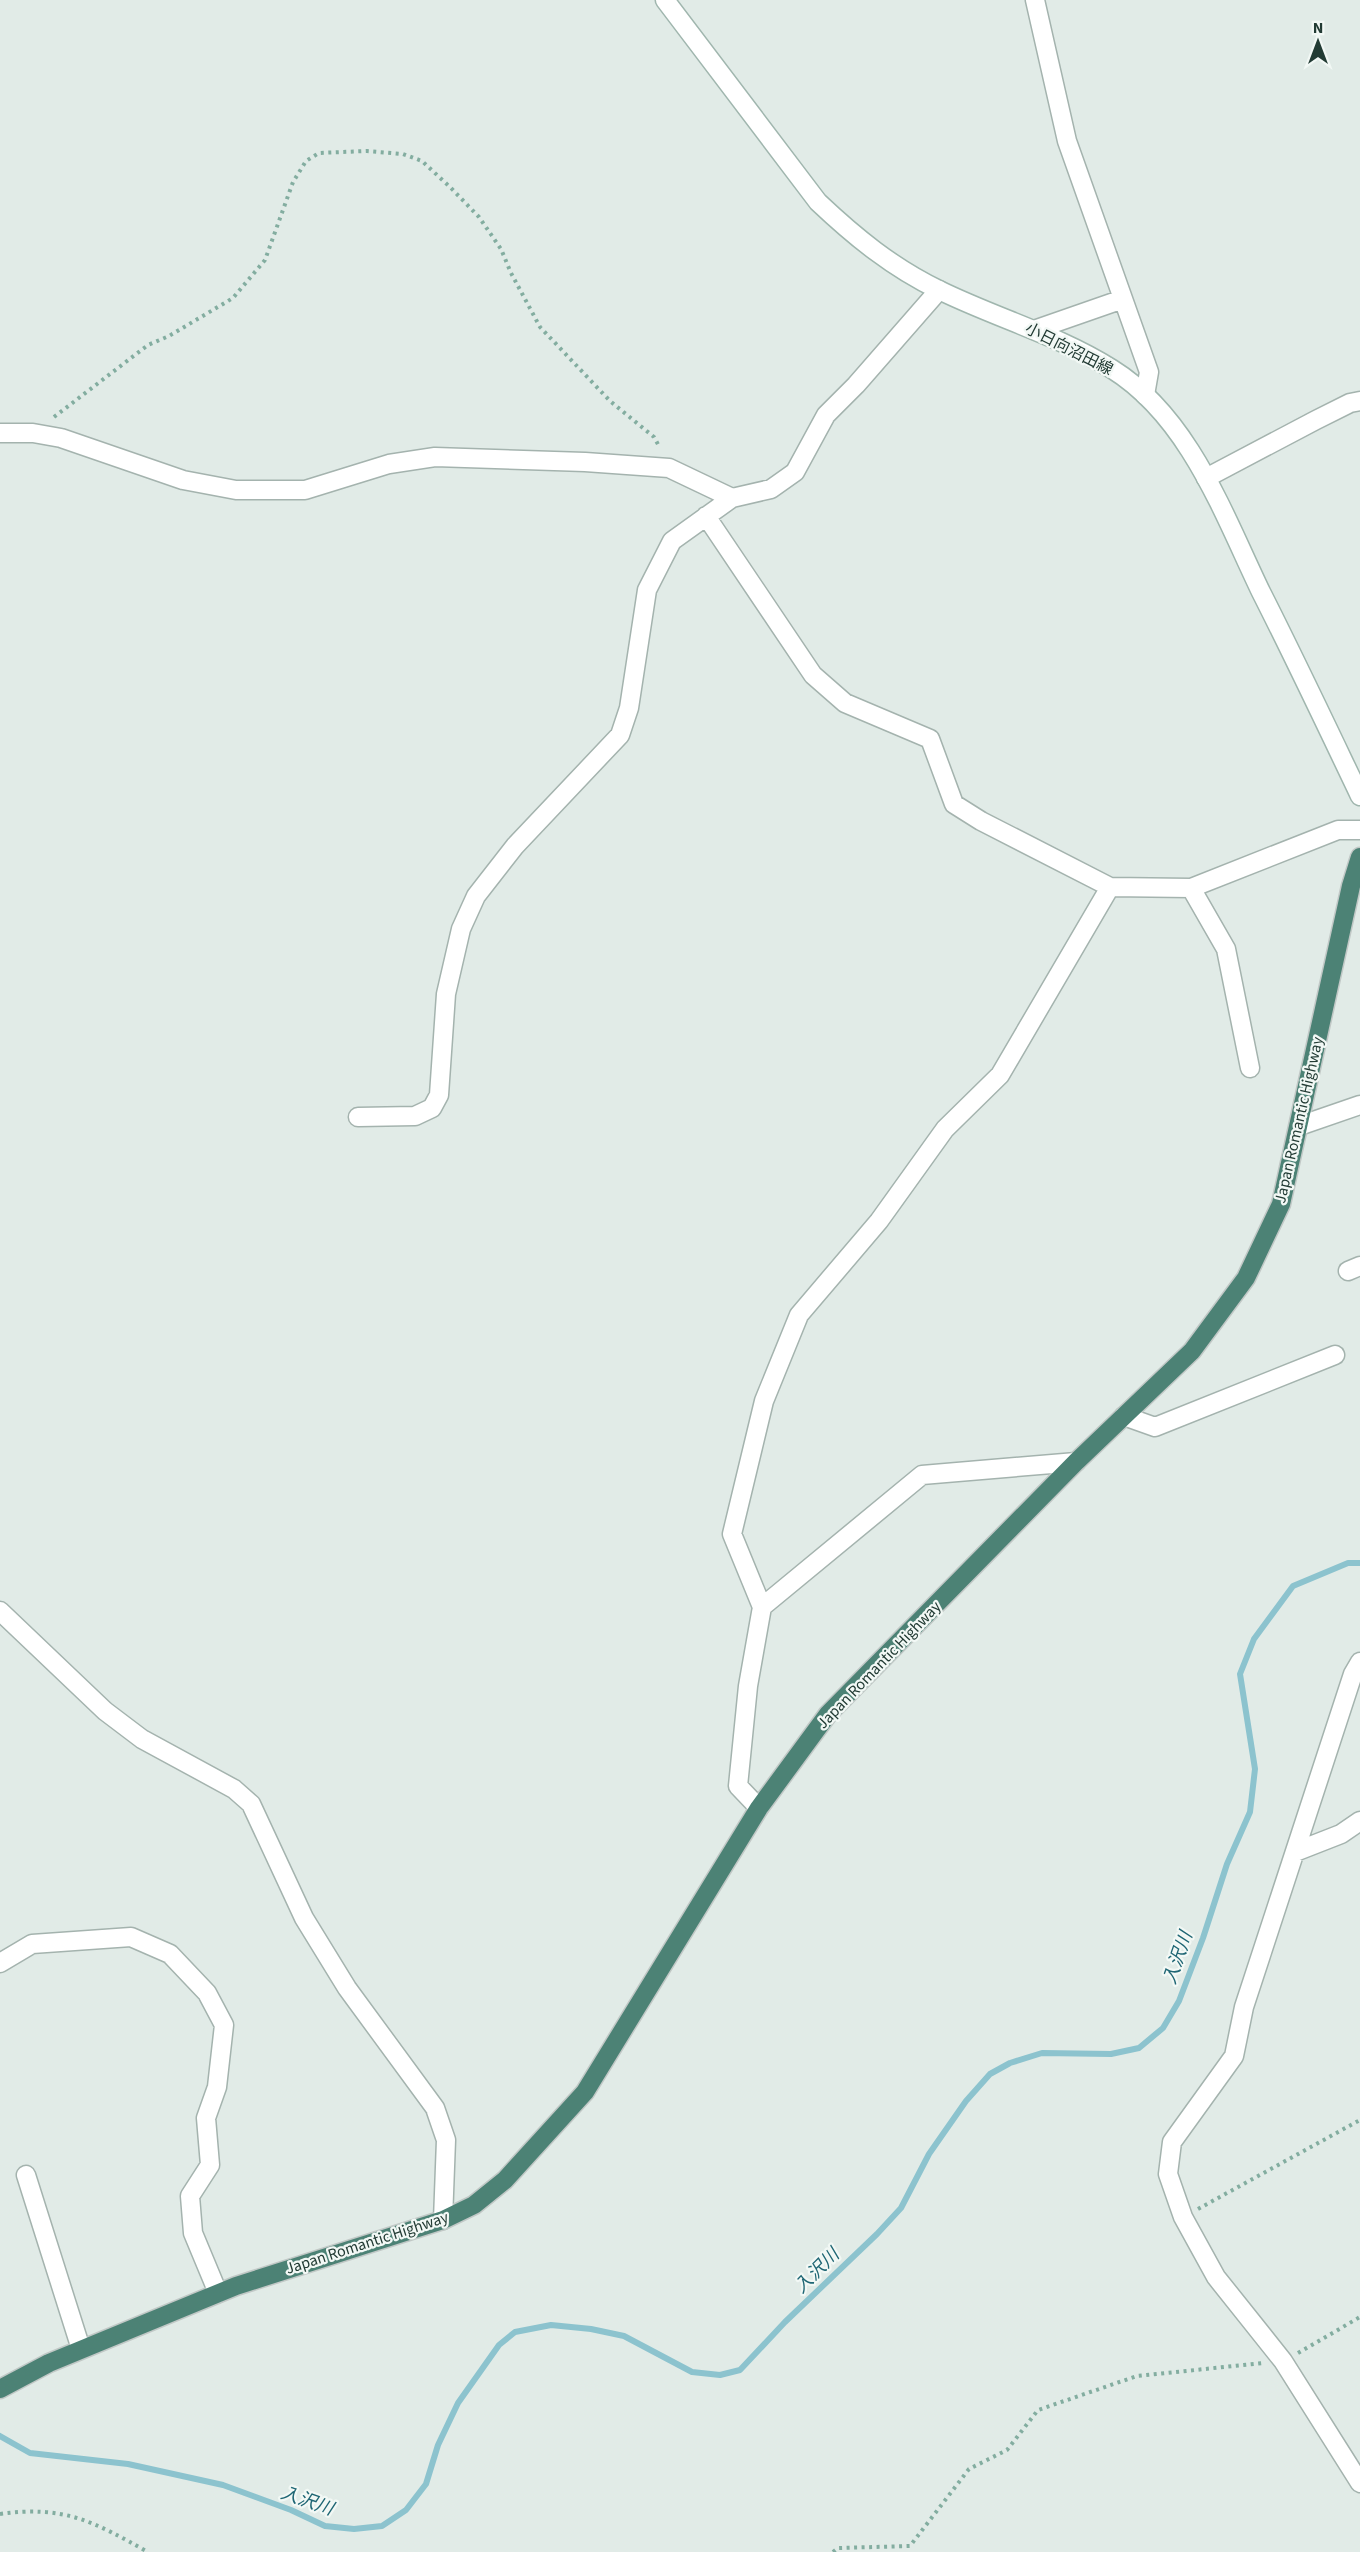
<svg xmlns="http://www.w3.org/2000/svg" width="1360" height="2552" font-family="'Source Sans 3','Noto Sans JP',sans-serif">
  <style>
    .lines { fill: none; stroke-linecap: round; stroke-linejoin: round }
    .stream { stroke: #8cc3ce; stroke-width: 6 }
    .minor-casing { stroke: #a4b3ae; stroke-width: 21 }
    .secondary-casing { stroke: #a0b6ae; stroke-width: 21 }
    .trunk-casing { stroke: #c1c8c6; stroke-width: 21 }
    .path { stroke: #83ada0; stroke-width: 4; stroke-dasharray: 3 4.5; stroke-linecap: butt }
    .minor { stroke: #fff; stroke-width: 18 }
    .secondary { stroke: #fff; stroke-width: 18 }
    .trunk { stroke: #4c8275; stroke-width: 18 }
    .labels { text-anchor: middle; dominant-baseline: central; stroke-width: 4.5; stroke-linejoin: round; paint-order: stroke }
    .street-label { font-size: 16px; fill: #223b34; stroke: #f2f8f5 }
    .water-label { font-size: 18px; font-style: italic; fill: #1f6674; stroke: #f2f8f5 }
  </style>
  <rect width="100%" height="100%" fill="#e1ebe7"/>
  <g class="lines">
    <path class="stream" d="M0,2436L30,2453L128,2464L223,2485L291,2510L325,2526L354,2529L382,2526L406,2510L426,2484L438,2445L458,2403L499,2345L515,2332L551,2325L591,2329L624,2336L692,2372L720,2375L740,2370L785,2322L877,2234L901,2208L929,2154L966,2101L990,2074L1010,2063L1042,2053L1111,2054L1139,2048L1163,2028L1179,2001L1203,1938L1227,1864L1250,1812L1255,1769L1240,1674L1254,1639L1293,1586L1348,1563H1360"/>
    <g class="minor-casing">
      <path id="minor" d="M1035,0L1067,141L1149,372L1145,395
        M1034,330L1123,299
        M0,433H33L61,438L183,480L236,490H305L389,464L435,457L585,462L669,468L732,498
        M1206,478L1316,420L1350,403L1360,401
        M706,516L813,675L845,703L930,739L954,804L981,821L1110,887
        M1191,888L1226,949L1250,1068
        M358,1117L415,1116L432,1108L439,1095L446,994L461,929L476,896L515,846L620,735L629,708L647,590L672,541L732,498L771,489L795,472L826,415L856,385L939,290
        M1299,1126L1360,1105
        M1348,1271L1360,1266
        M1124,1416L1155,1427L1335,1355
        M762,1607L922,1475L1076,1462
        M0,1611L105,1711L142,1739L234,1789L251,1804L304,1918L347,1988L435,2108L446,2140L443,2220
        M1360,1662L1353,1674L1244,2007L1234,2056L1172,2142L1168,2174L1183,2217L1216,2277L1283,2361L1360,2483
        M759,1808L738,1786L748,1686L762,1607L732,1534L764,1401L799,1315L879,1221L945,1129L1000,1075L1110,887L1191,888L1338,830H1360
        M1295,1852L1341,1834L1360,1821
        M0,1963L32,1944L131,1937L170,1954L207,1993L224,2025L217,2087L206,2118L210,2165L190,2196L193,2233L218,2293
        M26,2175L81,2349"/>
    </g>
    <g class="secondary-casing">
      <path id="secondary" d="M665,0L818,202C855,237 893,268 939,290C996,318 1058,335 1112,369C1189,417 1223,513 1261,592C1295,659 1327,727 1360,796"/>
    </g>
    <g class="trunk-casing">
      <path id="trunk" d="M0,2389L49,2363L236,2286L443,2220L474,2205L505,2180L585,2092L759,1808L828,1714L1076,1462L1192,1351L1246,1278L1281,1204L1351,886L1360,857"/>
    </g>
    <path class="path" d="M54,417L148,345L169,336L233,298L265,260L293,182L306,161L319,153L367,151L403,154L422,161L451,188L479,217L501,249L511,273L540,327L610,401L654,437L660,448
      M1198,2209L1360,2120
      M1298,2353L1360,2317
      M0,2514C65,2505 94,2522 148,2552
      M833,2552L838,2548L910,2546L969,2469L1007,2450L1038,2410L1137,2376L1263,2363"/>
    <use href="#minor" class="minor"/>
    <use href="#secondary" class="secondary"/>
    <use href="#trunk" class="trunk"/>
  </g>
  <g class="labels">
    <g class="street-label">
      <text transform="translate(1069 349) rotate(27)">小日向沼田線</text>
      <text transform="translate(1299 1120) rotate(-77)">Japan Romantic Highway</text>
      <text transform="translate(879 1665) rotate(-46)">Japan Romantic Highway</text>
      <text transform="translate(367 2243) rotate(-18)">Japan Romantic Highway</text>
    </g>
    <g class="water-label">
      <text transform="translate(1178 1958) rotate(-71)">入沢川</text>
      <text transform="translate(817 2271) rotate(-45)">入沢川</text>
      <text transform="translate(307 2501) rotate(19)">入沢川</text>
    </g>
  </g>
  <g transform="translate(1318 42)" stroke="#f2f8f5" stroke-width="4.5" paint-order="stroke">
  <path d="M0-4.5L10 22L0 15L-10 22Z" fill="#223b34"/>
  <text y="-9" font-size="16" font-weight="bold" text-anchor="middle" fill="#223b34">N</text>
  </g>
</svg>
